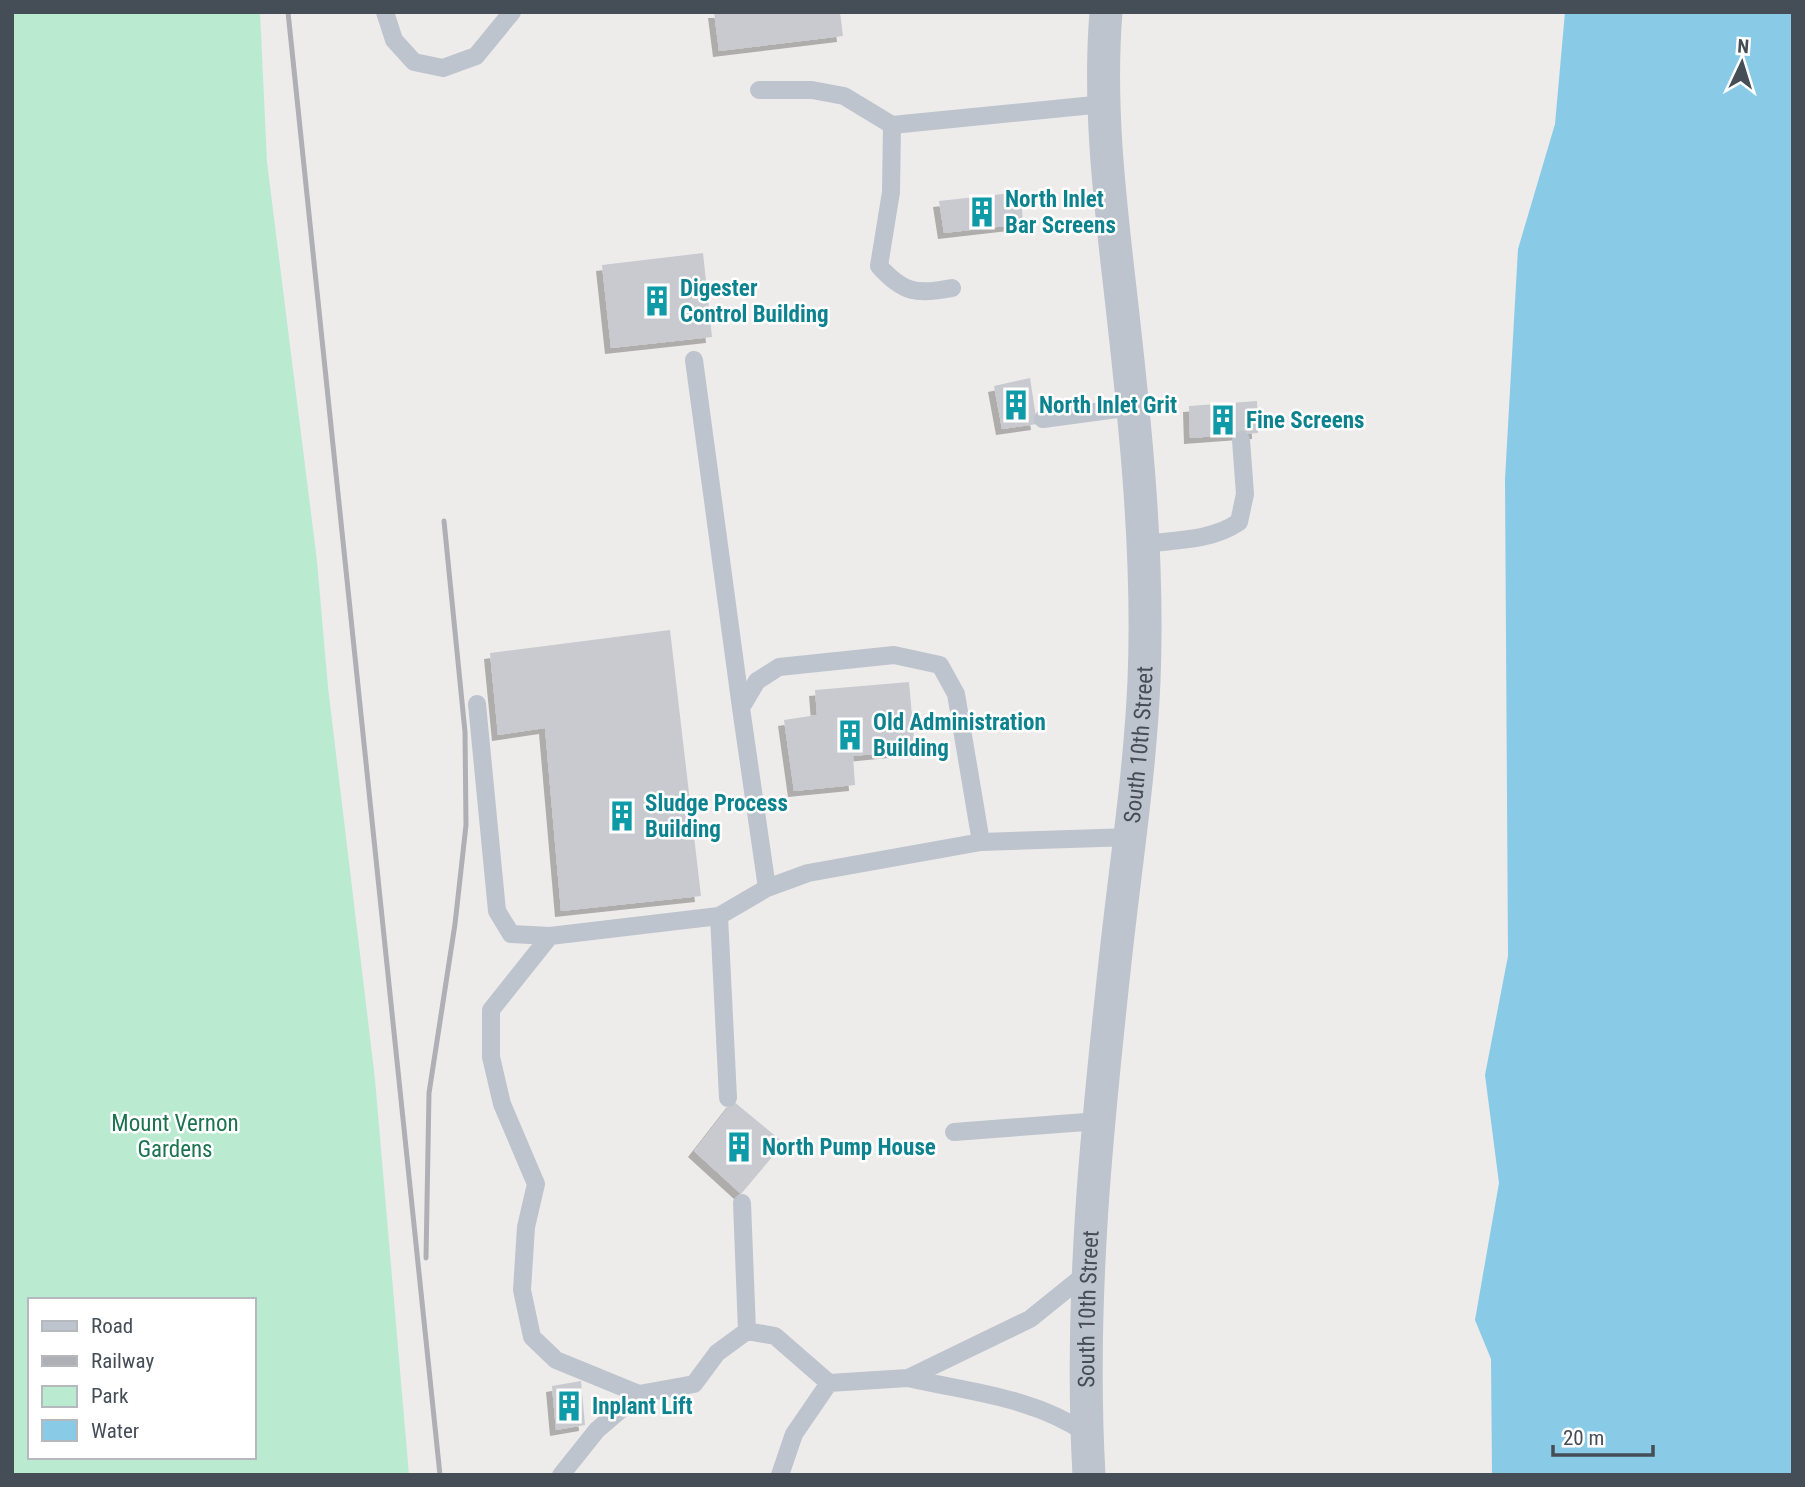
<svg xmlns="http://www.w3.org/2000/svg" width="1805" height="1487" font-family="'Roboto Condensed',sans-serif">
  <style>
    .green { fill: #baebd1; fill-rule: evenodd }
    .water { fill: #89cbe6 }
    .building { fill: #c8cad0; filter: url(#shadow) }
    .lines { fill: none; stroke-linecap: round; stroke-linejoin: round }
    .service { stroke: #bdc4cd; stroke-width: 18 }
    .minor { stroke: #bdc4cd; stroke-width: 33 }
    .rail { stroke: #aeb0b5; stroke-width: 5 }
    .labels { text-anchor: middle; dominant-baseline: central; stroke-width: 5; stroke-linejoin: round; paint-order: stroke }
    .culture-label { font-size: 23px; font-weight: bold; fill: #0d838f; stroke: #fff; text-anchor: start }
    .street-label { font-size: 23px; fill: #454d57; stroke: #fff }
    .park-label { font-size: 23px; fill: #1b734f; stroke: #fff }
  </style>
  <defs>
    <filter id="shadow"><feDropShadow dx="-6" dy="6" stdDeviation="0" flood-color="#0004"/></filter>
  </defs>
  <rect width="100%" height="100%" fill="#eeebeb"/>
  <path class="green" d="M12,12H260L267,162L317,561L328,687L375,1079L409,1475H12ZM30,1300H254V1457H30Z"/>
  <path class="water" d="M1565,12H1793V1475H1492L1491,1359L1475,1320L1499,1183L1485,1075L1508,956L1505,479L1518,249L1555,124Z"/>
  <path class="building" d="M714,12H840L843,36L719,51Z
    M1021,192L1023,224L944,233L939,201Z
    M703,253L712,337L611,348L602,265Z
    M1030,378L1037,424L1002,429L994,386Z
    M1257,401L1258,433L1190,438L1189,406Z
    M670,630L701,896L561,911L545,728L498,735L490,653Z
    M909,682L915,750L853,756L855,785L794,791L784,720L817,715L815,690Z
    M733,1101L784,1143L741,1194L694,1151Z
    M581,1381L585,1425L556,1430L552,1386Z"/>
  <g class="lines">
    <path class="service" d="M385,12L394,40L414,62L443,68L476,56L512,12
      M759,90H812L844,96L892,125L1104,104
      M892,125L891,192L879,266C903,293 917,295 952,288
      M694,360L741,708
      M1043,419L1132,407
      M1143,544C1176,540 1211,541 1239,522L1245,494L1241,440
      M477,704L497,911L511,934L550,936L719,916L767,888L808,873L981,842L1132,837
      M767,888L741,708L757,681L779,667L894,655L940,665L956,694L981,842
      M719,916L728,1098
      M550,936L491,1010V1057L502,1104L536,1184L526,1227L522,1290L532,1337L556,1360L639,1394L694,1384L717,1353L747,1331L775,1336L829,1383L908,1378L1030,1319L1087,1273
      M954,1132L1099,1121
      M742,1203L747,1331
      M908,1378C969,1392 1033,1397 1086,1433
      M561,1475L597,1430L639,1394
      M780,1475L794,1434L829,1383"/>
    <path class="minor" id="s1" d="M1089,1475C1079,1300 1097,1126 1116,953C1126,862 1140,772 1144,681C1149,557 1136,430 1122,306C1111,209 1098,110 1106,12"/>
    <path class="rail" d="M288,12L440,1475
      M426,1258L429,1093L455,924L466,825L465,732L444,521"/>
  </g>
  <defs>
    <g id="building-bare" transform="scale(2.415)"><path d="M-4-6H4V6H1V3H-1V6H-4ZM-2.5-4.3h1.7v1.8h-1.7ZM.8-4.3h1.7v1.8H.8ZM-2.5-1h1.7V.8h-1.7ZM.8-1h1.7V.8H.8Z" fill="#0f9aa8" stroke="#fff" stroke-width="2.5" paint-order="stroke"/></g>
  </defs>
  <g fill-rule="evenodd">
    <use href="#building-bare" x="982" y="212"/>
    <use href="#building-bare" x="657" y="301"/>
    <use href="#building-bare" x="1016" y="405"/>
    <use href="#building-bare" x="1223" y="420"/>
    <use href="#building-bare" x="850" y="735"/>
    <use href="#building-bare" x="622" y="816"/>
    <use href="#building-bare" x="739" y="1147"/>
    <use href="#building-bare" x="569" y="1406"/>
  </g>
  <g class="labels">
    <g class="culture-label">
      <text x="1005" y="199">North Inlet<tspan x="1005" dy="26">Bar Screens</tspan></text>
      <text x="680" y="288">Digester<tspan x="680" dy="26">Control Building</tspan></text>
      <text x="1039" y="405">North Inlet Grit</text>
      <text x="1246" y="420">Fine Screens</text>
      <text x="873" y="722">Old Administration<tspan x="873" dy="26">Building</tspan></text>
      <text x="645" y="803">Sludge Process<tspan x="645" dy="26">Building</tspan></text>
      <text x="762" y="1147">North Pump House</text>
      <text x="592" y="1406">Inplant Lift</text>
    </g>
    <g class="street-label">
      <text stroke="none"><textPath href="#s1" startOffset="733">South 10th Street</textPath></text>
      <text stroke="none"><textPath href="#s1" startOffset="166">South 10th Street</textPath></text>
    </g>
    <g class="park-label">
      <text x="175" y="1123">Mount Vernon<tspan x="175" dy="26">Gardens</tspan></text>
    </g>
  </g>
  <rect width="1805" height="1487" fill="none" stroke="#454d57" stroke-width="28"/>
  <rect x="28" y="1298" width="228" height="161" fill="#ffffff" stroke="#b5b8bc" stroke-width="2"/>
  <rect x="42" y="1321" width="35" height="10" fill="#bdc4cd" stroke="#b5b8bc" stroke-width="2"/>
  <text x="91" y="1333" font-size="21" fill="#454d57">Road</text>
  <rect x="42" y="1356" width="35" height="10" fill="#aeb0b5" stroke="#b5b8bc" stroke-width="2"/>
  <text x="91" y="1368" font-size="21" fill="#454d57">Railway</text>
  <rect x="42" y="1386" width="35" height="21" fill="#baebd1" stroke="#b5b8bc" stroke-width="2"/>
  <text x="91" y="1403" font-size="21" fill="#454d57">Park</text>
  <rect x="42" y="1420" width="35" height="21" fill="#89cbe6" stroke="#b5b8bc" stroke-width="2"/>
  <text x="91" y="1438" font-size="21" fill="#454d57">Water</text>
  <g transform="translate(1742 63) rotate(4)" stroke="#ffffff" stroke-width="5" paint-order="stroke">
  <path d="M0-5L12 26L0 18L-12 26Z" fill="#454d57"/>
  <text y="-10" font-size="19" font-weight="bold" text-anchor="middle" fill="#454d57">N</text>
  </g>
  <path d="M1553 1445v10h100v-10" fill="none" stroke="#454d57" stroke-width="3.5"/>
  <text x="1563" y="1445" font-size="21" fill="#454d57" stroke="#ffffff" stroke-width="5" paint-order="stroke">20 m</text>
</svg>
